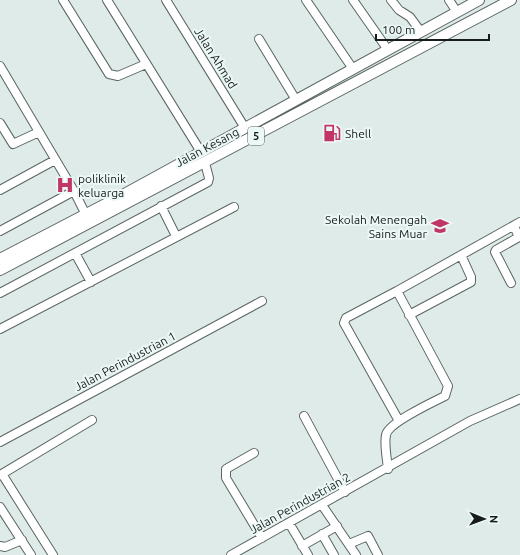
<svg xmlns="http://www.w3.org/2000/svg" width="520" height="555" font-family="Ubuntu,sans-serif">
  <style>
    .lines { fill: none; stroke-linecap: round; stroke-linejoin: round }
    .minor-casing { stroke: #5a6563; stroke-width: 10 }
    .major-casing { stroke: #5a6563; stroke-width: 12 }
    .minor { stroke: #fff; stroke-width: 8 }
    .major { stroke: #fff; stroke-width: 10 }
    .labels { text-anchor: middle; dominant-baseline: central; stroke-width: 4; stroke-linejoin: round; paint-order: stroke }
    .shield { fill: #ebf8f6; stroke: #575d5d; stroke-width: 1 }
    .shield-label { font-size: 11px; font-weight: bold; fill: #171b1b }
    .street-label { font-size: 12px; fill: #171b1b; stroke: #ebf8f6 }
    .poi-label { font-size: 12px; fill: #171b1b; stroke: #ebf8f6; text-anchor: start }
  </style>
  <rect width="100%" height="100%" fill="#deebe8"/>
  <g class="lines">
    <g class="minor-casing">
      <path id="minor" d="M63,0L109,74L118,76L146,64
        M107,0L201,152
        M166,0L245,128
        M306,0L353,69
        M353,0L388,50
        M391,0L399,10L410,17L421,32
        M449,0L457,12
        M259,39L296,100
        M0,66L74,191
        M0,123L13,144L39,132
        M0,190L55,160
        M161,206L176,236
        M0,231L74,191L85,213
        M75,253L91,282
        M511,283L495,252L496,250L519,237L514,226
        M397,291L346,318L344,323L399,421
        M0,293L208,182L209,178L205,163
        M409,315L471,282V277L461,255
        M0,329L234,207
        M304,416L345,492
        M0,442L262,301
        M254,453L226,469V478L262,538
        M388,469C387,458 384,445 386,435C388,423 433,402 445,396L448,386L397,291L520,222
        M2,474L92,420
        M0,475L2,474L53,555
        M322,505L356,555
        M0,507L31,555
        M289,523L308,555
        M322,534L334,555
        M349,544L368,536L378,555
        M0,546L5,547L22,540
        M302,546L337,526
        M231,555L470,421L520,399"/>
    </g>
    <g class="major-casing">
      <path id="major" d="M0,259L119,197L479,0
        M0,270L511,0"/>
    </g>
    <use href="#minor" class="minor"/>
    <use href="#major" class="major"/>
  </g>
  <defs>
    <g id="fuel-bare" transform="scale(1.38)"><path d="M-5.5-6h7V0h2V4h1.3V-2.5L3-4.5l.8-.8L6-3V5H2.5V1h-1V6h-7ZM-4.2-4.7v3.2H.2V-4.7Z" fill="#c23567" stroke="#ebf8f6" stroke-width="2.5" paint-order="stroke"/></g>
    <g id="hospital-bare" transform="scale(1.38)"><path d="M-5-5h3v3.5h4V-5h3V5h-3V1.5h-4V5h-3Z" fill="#c23567" stroke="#ebf8f6" stroke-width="2.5" paint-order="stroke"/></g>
    <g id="school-bare" transform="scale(1.38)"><path d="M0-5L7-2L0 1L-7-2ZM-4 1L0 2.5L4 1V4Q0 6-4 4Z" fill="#c23567" stroke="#ebf8f6" stroke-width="2.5" paint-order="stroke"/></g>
  </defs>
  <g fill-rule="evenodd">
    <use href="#fuel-bare" x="332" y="133"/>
    <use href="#hospital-bare" x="65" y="185"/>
    <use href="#school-bare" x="440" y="226"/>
  </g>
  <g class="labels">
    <rect class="shield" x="248" y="127" width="16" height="18" rx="3"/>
    <g class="shield-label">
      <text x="256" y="136">5</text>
    </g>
    <g class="street-label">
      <text transform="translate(216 58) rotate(58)">Jalan Ahmad</text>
      <text transform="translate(207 147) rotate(-28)">Jalan Kesang</text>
      <text transform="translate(125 361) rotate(-28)">Jalan Perindustrian 1</text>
      <text transform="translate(300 503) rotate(-29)">Jalan Perindustrian 2</text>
    </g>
    <g class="poi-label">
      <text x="345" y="133">Shell</text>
      <text x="78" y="178">poliklinik<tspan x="78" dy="14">keluarga</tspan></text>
      <text x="427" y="219" text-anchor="end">Sekolah Menengah<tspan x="427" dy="14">Sains Muar</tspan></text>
    </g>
  </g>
  <g transform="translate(484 519) rotate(91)" stroke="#ebf8f6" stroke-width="3" paint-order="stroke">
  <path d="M0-3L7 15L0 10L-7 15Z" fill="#171b1b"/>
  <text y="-6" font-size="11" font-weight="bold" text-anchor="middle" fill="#171b1b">N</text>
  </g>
  <path d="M376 34v6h113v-6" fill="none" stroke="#171b1b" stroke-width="2"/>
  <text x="382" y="34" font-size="12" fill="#171b1b" stroke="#ebf8f6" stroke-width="3" paint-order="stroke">100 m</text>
</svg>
